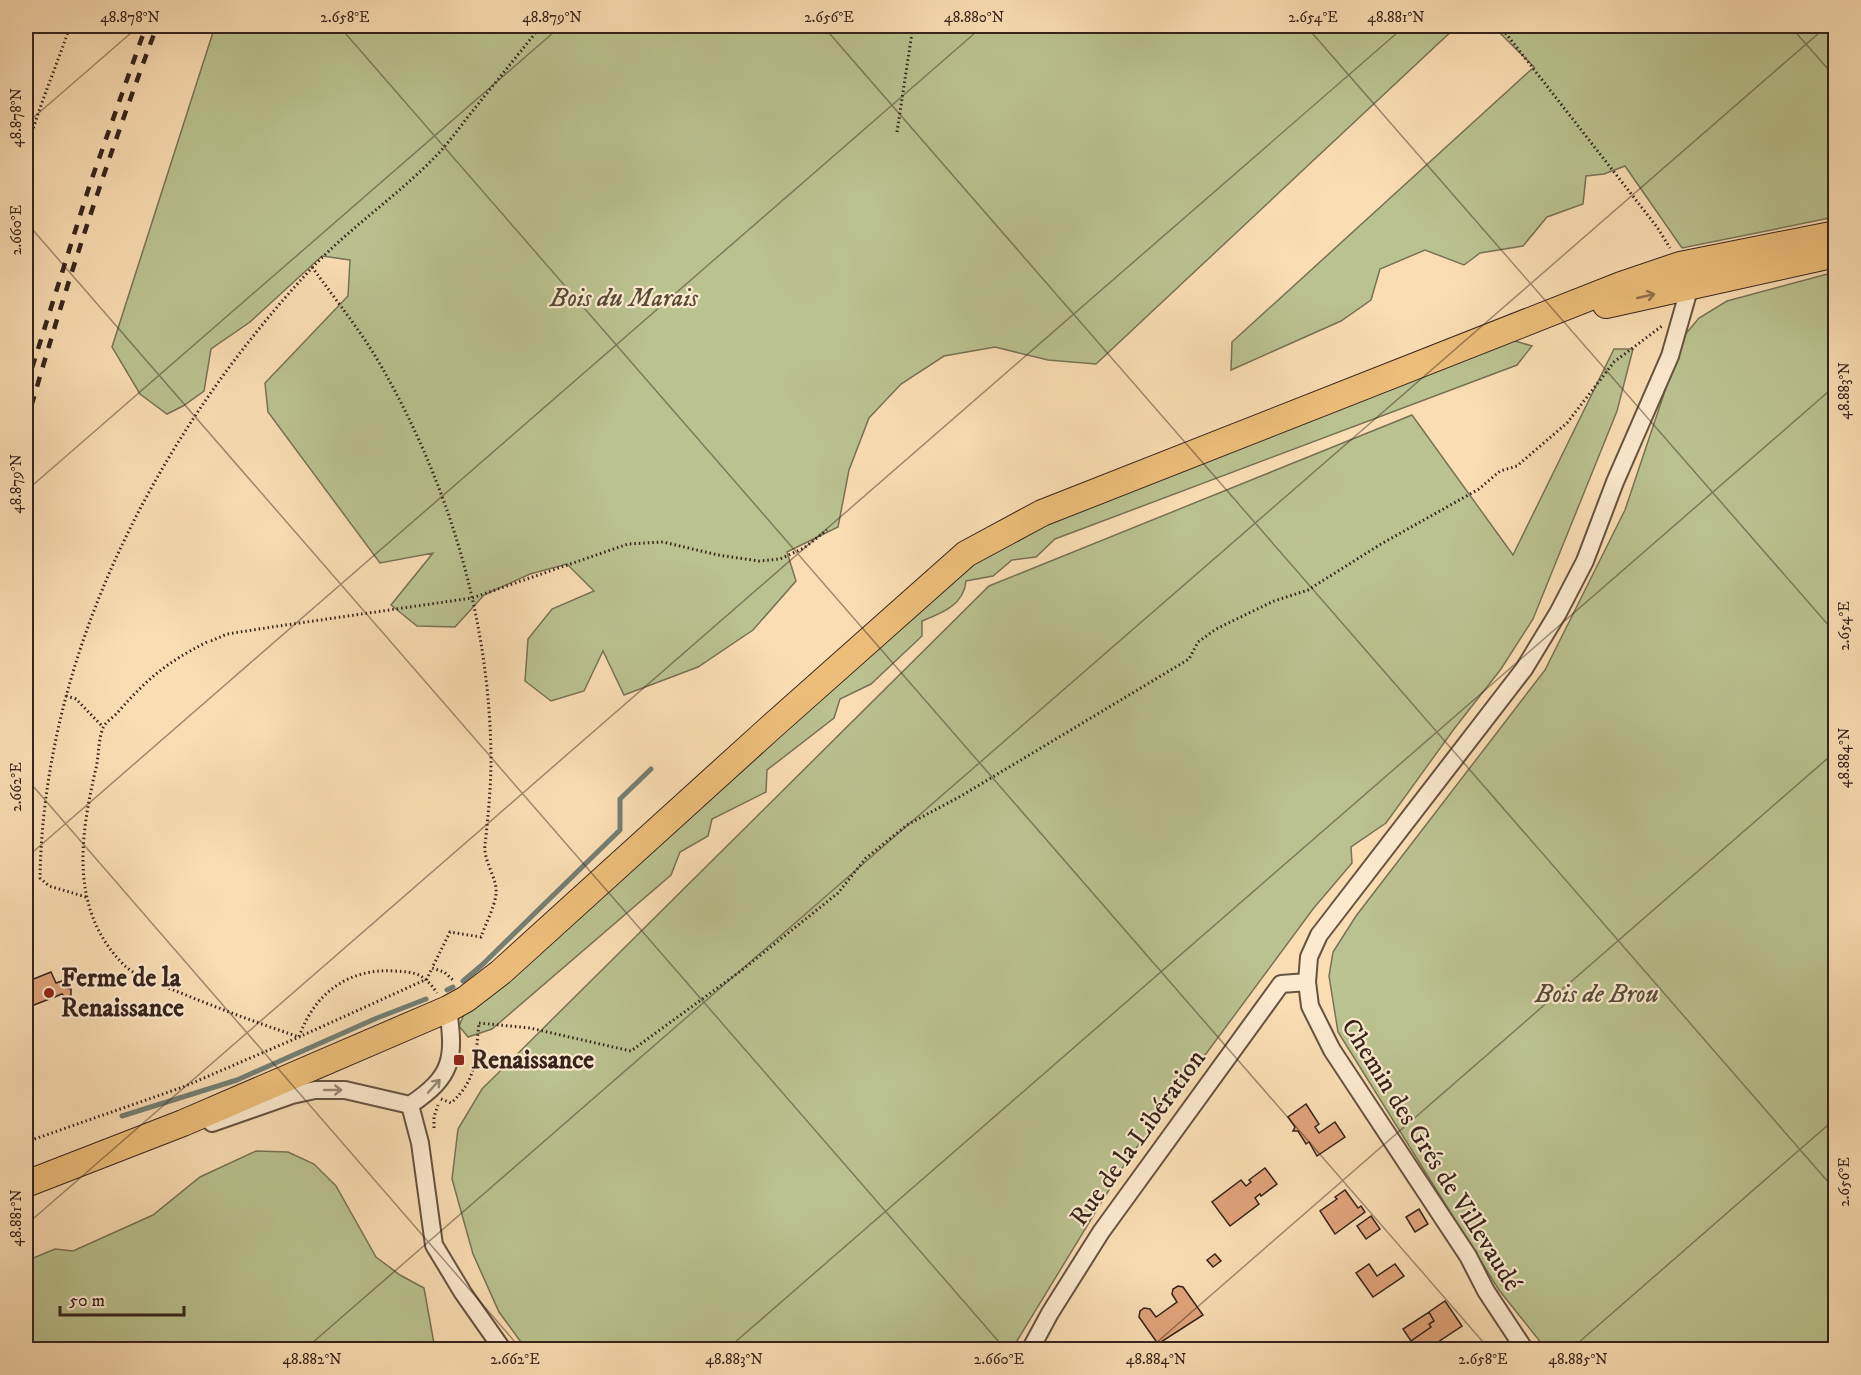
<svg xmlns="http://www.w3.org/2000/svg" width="1861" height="1375" font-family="'IM FELL DW Pica',serif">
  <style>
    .green { fill: #bac28f; stroke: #787255; stroke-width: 1.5 }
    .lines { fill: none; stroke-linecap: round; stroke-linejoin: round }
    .stream { stroke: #747f73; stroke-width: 5 }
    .building { fill: #e0a37a; stroke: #35231b; stroke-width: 1.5 }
    .street-casing { stroke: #665241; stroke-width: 20 }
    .primary-casing { stroke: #35231b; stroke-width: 28 }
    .path { stroke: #35231b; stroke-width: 3; stroke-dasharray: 1.5 3; stroke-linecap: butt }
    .street { stroke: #fce9ce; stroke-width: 16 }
    .primary { stroke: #edbe7a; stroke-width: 26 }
    .rail { stroke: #35231b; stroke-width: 4.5; stroke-dasharray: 10 10; stroke-linecap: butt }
    .oneway { stroke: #91704a }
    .oneway2 { stroke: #988674 }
    .ticks { fill: none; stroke: #35231b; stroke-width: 1.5; stroke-opacity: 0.45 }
    .poi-dot { fill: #8f2418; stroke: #fce9ce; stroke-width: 2 }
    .labels { text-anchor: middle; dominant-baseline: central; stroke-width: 4.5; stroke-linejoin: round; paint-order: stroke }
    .park-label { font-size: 26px; font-style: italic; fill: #564b38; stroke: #fce9ce }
    .poi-label { font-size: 26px; font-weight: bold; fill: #35231b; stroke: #fce9ce; text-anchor: start }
    .street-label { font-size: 26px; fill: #35231b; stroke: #fce9ce }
    .neatline { fill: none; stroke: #35231b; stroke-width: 2 }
    .ticks-label { font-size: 15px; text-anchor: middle; fill: #35231b }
  </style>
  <rect width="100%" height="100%" fill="#faddb3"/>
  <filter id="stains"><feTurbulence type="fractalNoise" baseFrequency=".00333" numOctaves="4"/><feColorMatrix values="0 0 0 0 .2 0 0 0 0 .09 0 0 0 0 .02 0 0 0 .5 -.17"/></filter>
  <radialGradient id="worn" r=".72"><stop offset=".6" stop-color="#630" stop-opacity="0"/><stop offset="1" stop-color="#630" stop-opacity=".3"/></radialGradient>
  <path class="green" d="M215,26H1457L1096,364L1048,360L995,347L944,356L901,384L869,418L849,470L838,527L787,552L796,581L753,630L698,667L624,695L603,651L584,691L551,701L525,681L528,639L552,609L594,591L567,564L530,574L484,595L455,627L417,626L391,605L433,553L380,563L268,412L265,383L348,296L350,260L322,256L250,322L211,349L204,391L183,406L167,414L140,394L112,347Z
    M1493,26H1835V217L1682,248L1625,166L1604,174L1586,176L1583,204L1547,217L1523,246L1480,253L1464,265L1425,250L1380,269L1371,300L1341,321L1231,370L1232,342L1534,67Z
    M1835,272V1349H1546L1499,1290L1338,1032L1329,976L1333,952L1356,916L1545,670L1625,510L1683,337L1699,318L1727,301Z
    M1512,340L1532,346L1517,365L1055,539L1036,557L1012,560L993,576L966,581C964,605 942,613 922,621V636L871,684L840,699L834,718L767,770L766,792L712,819L708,836L680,852L671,875L492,1029L468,1037L459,1026L466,1010L945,583L983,556L1041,522Z
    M1614,349H1633L1617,411L1533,619L1501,669L1454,729L1386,823L1351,847L1352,863L1313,909L1126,1162L1012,1349H526L499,1312L473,1254L452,1179L458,1129L482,1089L989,586L1412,415L1513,555Z
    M256,1151L288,1152L314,1164L336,1186L376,1257L400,1275L424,1288L435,1349H26V1261L55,1249L73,1251L153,1215L200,1177Z"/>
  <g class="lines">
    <path class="stream" d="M1826,26L1836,42
      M463,981L482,965L620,830V799L651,769
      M447,990L453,987
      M122,1116L237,1080L377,1018L426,999"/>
  </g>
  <path class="building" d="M51,972L56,983L62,981L66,988L71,989V995L66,998L62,994L29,1007V1012L26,1014V982Z
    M1306,1104L1319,1124L1315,1127L1319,1133L1335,1122L1345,1137L1317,1156L1309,1142L1306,1144L1298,1131H1293L1295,1127L1288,1117Z
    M1265,1168L1277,1184L1261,1196L1260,1194L1255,1198L1259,1204L1230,1226L1212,1202L1241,1180L1246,1186L1251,1182L1249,1180Z
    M1345,1190L1358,1208L1361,1206L1365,1212L1335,1234L1320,1211L1337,1199L1335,1197Z
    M1419,1209L1428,1224L1415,1232L1406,1217Z
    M1371,1216L1380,1229L1366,1239L1357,1226Z
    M1215,1254L1221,1261L1213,1267L1207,1260Z
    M1369,1264L1377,1276L1395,1264L1404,1276L1373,1297L1356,1273Z
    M1178,1286L1183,1287L1203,1315L1158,1344L1139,1317L1140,1311L1144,1308L1150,1309L1156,1317L1177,1302L1172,1294L1173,1289Z
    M1445,1301L1462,1326L1426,1350H1416L1411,1341L1431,1327L1429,1324L1434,1321L1429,1312Z
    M1429,1312L1434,1321L1429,1324L1431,1327L1411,1341L1403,1329Z"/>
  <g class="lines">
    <g class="street-casing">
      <path id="street" d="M410,1105L420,1143L434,1245L463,1293L503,1350
        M212,1123L292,1095L315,1090H345L410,1105C453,1076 455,1059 448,1009
        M1030,1350L1050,1313L1101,1232L1281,984L1307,982
        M1525,1350L1486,1291L1468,1256L1332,1050L1310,1006L1307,982L1309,957L1319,935L1524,669L1558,613L1585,561L1615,482L1670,356L1690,286L1694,280"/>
    </g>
    <g class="primary-casing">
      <path id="primary" d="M1606,305L1836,254
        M26,1184L183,1123L448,1009L466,999L501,972L769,729L966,554L1042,513L1621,285L1680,265L1836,234"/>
    </g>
    <path class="path" d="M1500,26L1657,227L1670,248
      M897,132L913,26
      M26,154C37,110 56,68 70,26
      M26,155L31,197L26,237
      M312,267C335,299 360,330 380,364C449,484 490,620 491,759C491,788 488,817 485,845C483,861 498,879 496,894C495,906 485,925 481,937L450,932L432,968
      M211,641L227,634L272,627L472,598L628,544L663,542L718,555L759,561L780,559L804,548L827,530
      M207,642C166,663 148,678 118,712C114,717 105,722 103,728C98,740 99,756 96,768C80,837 69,910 124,965C138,978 158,984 176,991C217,1008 258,1023 299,1037C314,994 348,968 394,971C417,972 424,974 437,993
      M66,696L76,699L103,727
      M86,897L49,886L40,878C44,651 158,434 310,270C348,229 396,197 435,157C448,144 459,128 471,113C494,84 518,55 541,26
      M479,1023L530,1028L631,1051L742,970L838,893L866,858L907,825L961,796L1189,659L1198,642L1216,629L1274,601L1308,590L1381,544L1479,489L1500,471L1517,466L1567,423L1614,362L1662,326
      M441,1099L451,1103C478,1079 475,1057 479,1023
      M434,1128V1117L438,1105
      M26,1142L183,1087L299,1037L427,979L432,968L444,972L454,981"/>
    <use href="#street" class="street"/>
    <use href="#primary" class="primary"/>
    <path class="rail" d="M26,387L90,184L146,26
      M26,425C64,290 108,157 157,26"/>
  </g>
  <defs><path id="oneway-shaft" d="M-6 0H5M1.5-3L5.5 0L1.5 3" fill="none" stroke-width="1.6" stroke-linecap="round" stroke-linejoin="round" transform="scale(1.5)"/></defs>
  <use class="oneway" href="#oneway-shaft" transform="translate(1646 296) rotate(-13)"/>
  <g class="oneway2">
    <use href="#oneway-shaft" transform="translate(434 1086) rotate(-48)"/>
    <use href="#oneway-shaft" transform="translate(333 1090)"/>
  </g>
  <path class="ticks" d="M339,26L1490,1350M823,26L1836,1191M1306,26L1836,634M1790,26L1836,78M26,124L139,26M26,222L1006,1350M26,491L561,26M26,778L522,1350M26,858L983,26M26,1225L1405,26M26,1335L38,1350M304,1350L1827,26M726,1350L1836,385M1148,1350L1836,751M1570,1350L1836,1118"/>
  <g class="poi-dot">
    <circle cx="49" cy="993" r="6"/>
    <rect x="453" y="1054" width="12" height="12" rx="3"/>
  </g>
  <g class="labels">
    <g class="park-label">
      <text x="624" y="298">Bois du Marais</text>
      <text x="1597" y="994">Bois de Brou</text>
    </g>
    <g class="poi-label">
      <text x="61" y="978">Ferme de la<tspan x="61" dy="30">Renaissance</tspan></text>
      <text x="471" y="1060">Renaissance</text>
    </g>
    <g class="street-label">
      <text transform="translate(1138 1138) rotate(-54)">Rue de la Libération</text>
      <text transform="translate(1431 1155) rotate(58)">Chemin des Grés de Villevaudé</text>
    </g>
  </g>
  <rect width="1861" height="1375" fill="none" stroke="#faddb3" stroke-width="66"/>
  <path d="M60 1306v9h124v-9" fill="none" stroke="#35231b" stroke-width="3"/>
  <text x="69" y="1306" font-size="18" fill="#35231b" stroke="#fce9ce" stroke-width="4.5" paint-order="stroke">50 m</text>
  <rect x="33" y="33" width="1795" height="1309" class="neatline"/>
  <g class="ticks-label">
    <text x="130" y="22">48.878°N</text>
    <text x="345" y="22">2.658°E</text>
    <text x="552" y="22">48.879°N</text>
    <text x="829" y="22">2.656°E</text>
    <text x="974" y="22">48.880°N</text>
    <text x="1313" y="22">2.654°E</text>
    <text x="1396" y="22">48.881°N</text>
    <text transform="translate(16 118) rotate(-90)" y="5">48.878°N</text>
    <text transform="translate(16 230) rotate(-90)" y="5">2.660°E</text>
    <text transform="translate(1844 391) rotate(-90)" y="5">48.883°N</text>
    <text transform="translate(16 484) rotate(-90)" y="5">48.879°N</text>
    <text transform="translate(1844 626) rotate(-90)" y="5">2.654°E</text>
    <text transform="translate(1844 758) rotate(-90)" y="5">48.884°N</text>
    <text transform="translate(16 787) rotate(-90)" y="5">2.662°E</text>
    <text transform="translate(1844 1182) rotate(-90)" y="5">2.656°E</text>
    <text transform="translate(16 1218) rotate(-90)" y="5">48.881°N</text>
    <text x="312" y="1364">48.882°N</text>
    <text x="515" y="1364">2.662°E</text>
    <text x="734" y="1364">48.883°N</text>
    <text x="999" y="1364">2.660°E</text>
    <text x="1156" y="1364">48.884°N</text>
    <text x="1483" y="1364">2.658°E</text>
    <text x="1578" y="1364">48.885°N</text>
  </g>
  <rect width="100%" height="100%" filter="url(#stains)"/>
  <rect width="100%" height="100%" fill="url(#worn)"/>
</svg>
